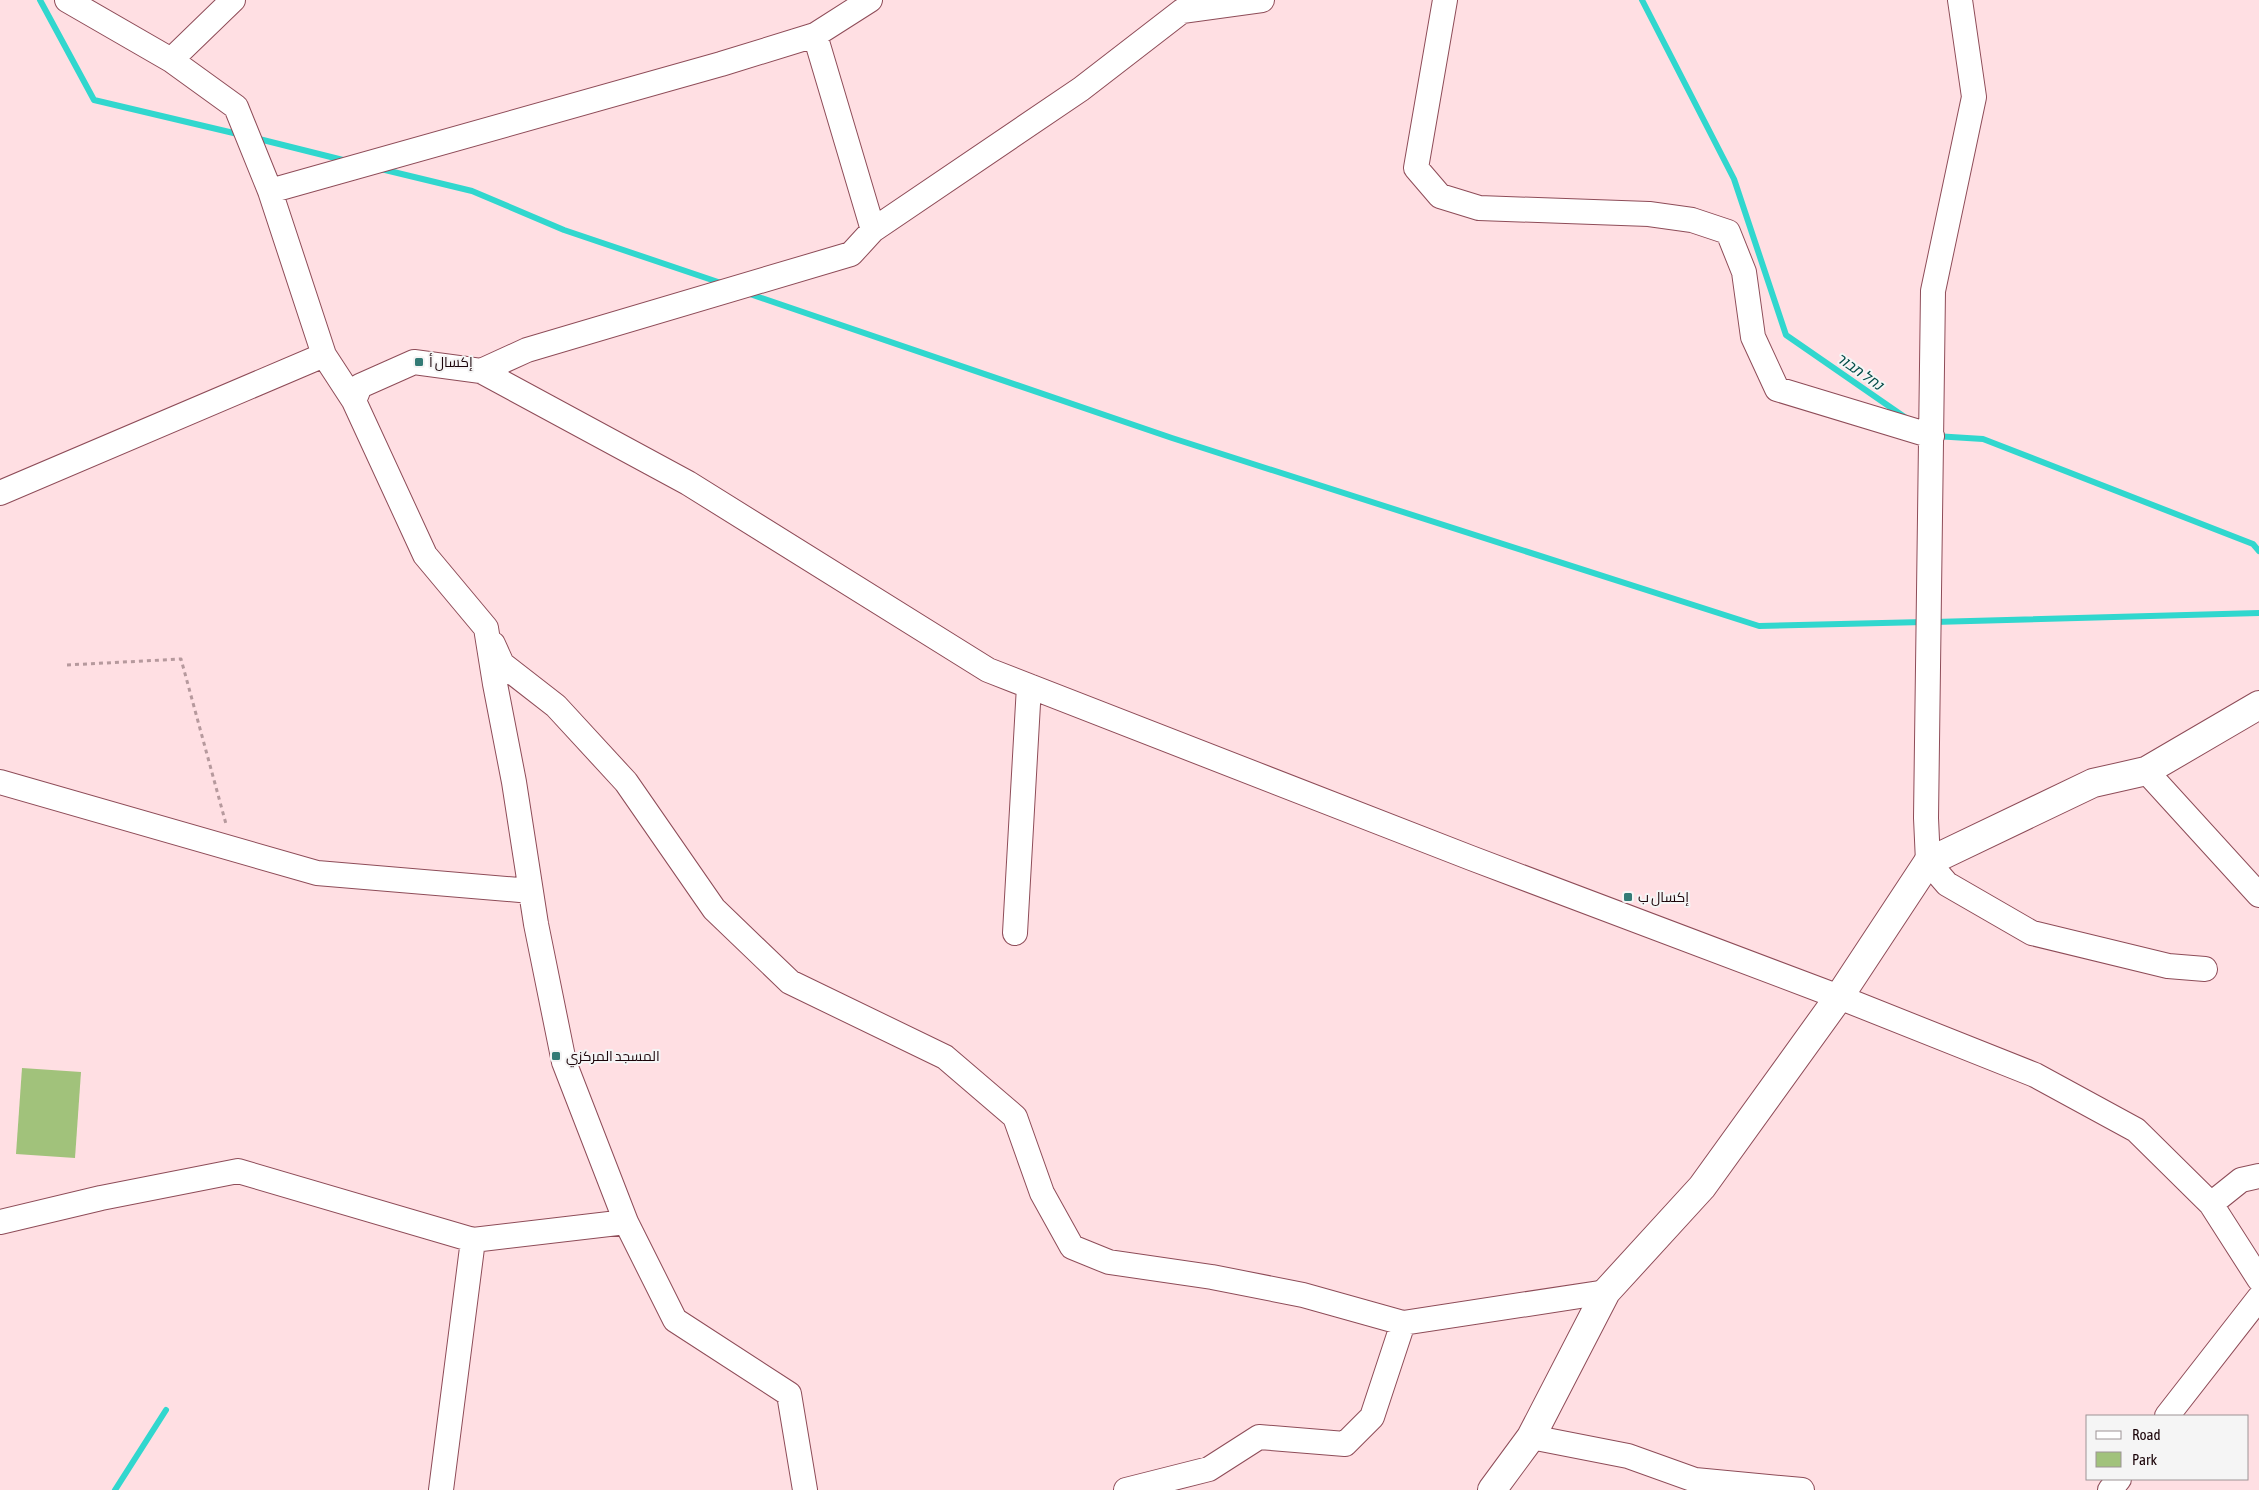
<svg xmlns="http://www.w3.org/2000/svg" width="2259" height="1490" font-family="'Asap Condensed',Cairo,Heebo,sans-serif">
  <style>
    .green { fill: #a1c27b }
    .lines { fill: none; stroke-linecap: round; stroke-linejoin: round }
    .stream { stroke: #31d7ce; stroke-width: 6 }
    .street-casing { stroke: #8e4c58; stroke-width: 26 }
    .secondary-casing { stroke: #8e4c58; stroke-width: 30 }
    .path { stroke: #b6999d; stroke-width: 3; stroke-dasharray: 4 4; stroke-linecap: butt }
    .street { stroke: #fff; stroke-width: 24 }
    .secondary { stroke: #fff; stroke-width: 28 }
    .poi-dot { fill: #337b76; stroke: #f5f5f5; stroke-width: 2 }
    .labels { text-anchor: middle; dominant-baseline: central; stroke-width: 4; stroke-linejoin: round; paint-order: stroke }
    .poi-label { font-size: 14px; fill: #1a0308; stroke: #f5f5f5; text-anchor: start }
    .water-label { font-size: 15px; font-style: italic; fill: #034c48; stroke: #f5f5f5 }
  </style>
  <rect width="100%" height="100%" fill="#ffdfe3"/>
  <path class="green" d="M22,1068L81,1072L75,1158L16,1154Z"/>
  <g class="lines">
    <path class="stream" d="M40,0L94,100L242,135
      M1642,0L1734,179L1786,335L1906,418
      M255,138L347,161
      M381,169L472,191L564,230L724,284
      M747,293L1172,438L1759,626L1924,622
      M1935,436L1983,439L2253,544L2259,551
      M1934,622L2259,613
      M115,1490L166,1410"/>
    <g class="street-casing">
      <path id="street" d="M67,0L171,60L236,107L270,191L324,355L354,401L425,555L486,628L495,684L514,782L536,924L564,1062L626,1222L675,1320L789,1394L805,1490
        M1445,0L1416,168L1440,196L1479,208L1649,214L1692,220L1728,232L1744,272L1753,337L1777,389L1932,436
        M1960,0L1974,97L1933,291L1926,818L1928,862L1947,884L2032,933L2168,966L2205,969
        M815,35L873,230
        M171,60L233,0
        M270,191L721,64L815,35L870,0
        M481,371L527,350L851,254L873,230L1081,89L1182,11L1262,0
        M354,401L360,386L414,362L481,371L688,483L988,670L1471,858L1839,997L2035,1075L2136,1130L2211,1204L2259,1279
        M0,493L324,355
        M493,644L502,664L556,706L626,782L714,909L790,982L945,1057L1015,1117L1042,1193L1072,1247L1109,1262L1212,1277L1303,1295L1403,1323
        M2146,771L2259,895
        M0,782L317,873L531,891
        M1015,933L1029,686
        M2211,1204L2241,1180L2259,1176
        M0,1222L101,1198L238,1171L473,1240L626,1222
        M2167,1416L2259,1298
        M1531,1437L1628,1456L1695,1480L1802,1490
        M441,1490L473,1240
        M1126,1490L1209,1469L1259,1437L1345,1444L1372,1417L1403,1323L1606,1292
        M2110,1490L2119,1479"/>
    </g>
    <g class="secondary-casing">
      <path id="secondary" d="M1492,1490L1531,1437L1606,1292L1702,1187L1839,997L1928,862L2093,783L2146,771L2259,705"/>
    </g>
    <path class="path" d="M67,665L181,659L226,824"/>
    <use href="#street" class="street"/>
    <use href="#secondary" class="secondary"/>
  </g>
  <g class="poi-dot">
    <rect x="414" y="357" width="10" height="10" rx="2.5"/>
    <rect x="1623" y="892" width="10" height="10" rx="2.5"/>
    <rect x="551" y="1051" width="10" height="10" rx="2.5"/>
  </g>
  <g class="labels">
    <g class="poi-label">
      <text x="429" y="362">إكسال أ</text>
      <text x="1638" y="897">إكسال ب</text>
      <text x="566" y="1056">المسجد المركزي</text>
    </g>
    <g class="water-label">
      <text transform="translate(1860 371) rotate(35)">נחל תבור</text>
    </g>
  </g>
  <rect x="2086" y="1415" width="162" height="65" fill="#f5f5f5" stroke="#9d9496"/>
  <rect x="2096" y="1431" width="25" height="8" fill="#ffffff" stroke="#9d9496"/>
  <text x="2132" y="1440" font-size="15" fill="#1a0308">Road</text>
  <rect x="2096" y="1452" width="25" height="15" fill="#a1c27b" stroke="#9d9496"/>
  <text x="2132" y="1465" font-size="15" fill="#1a0308">Park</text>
</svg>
